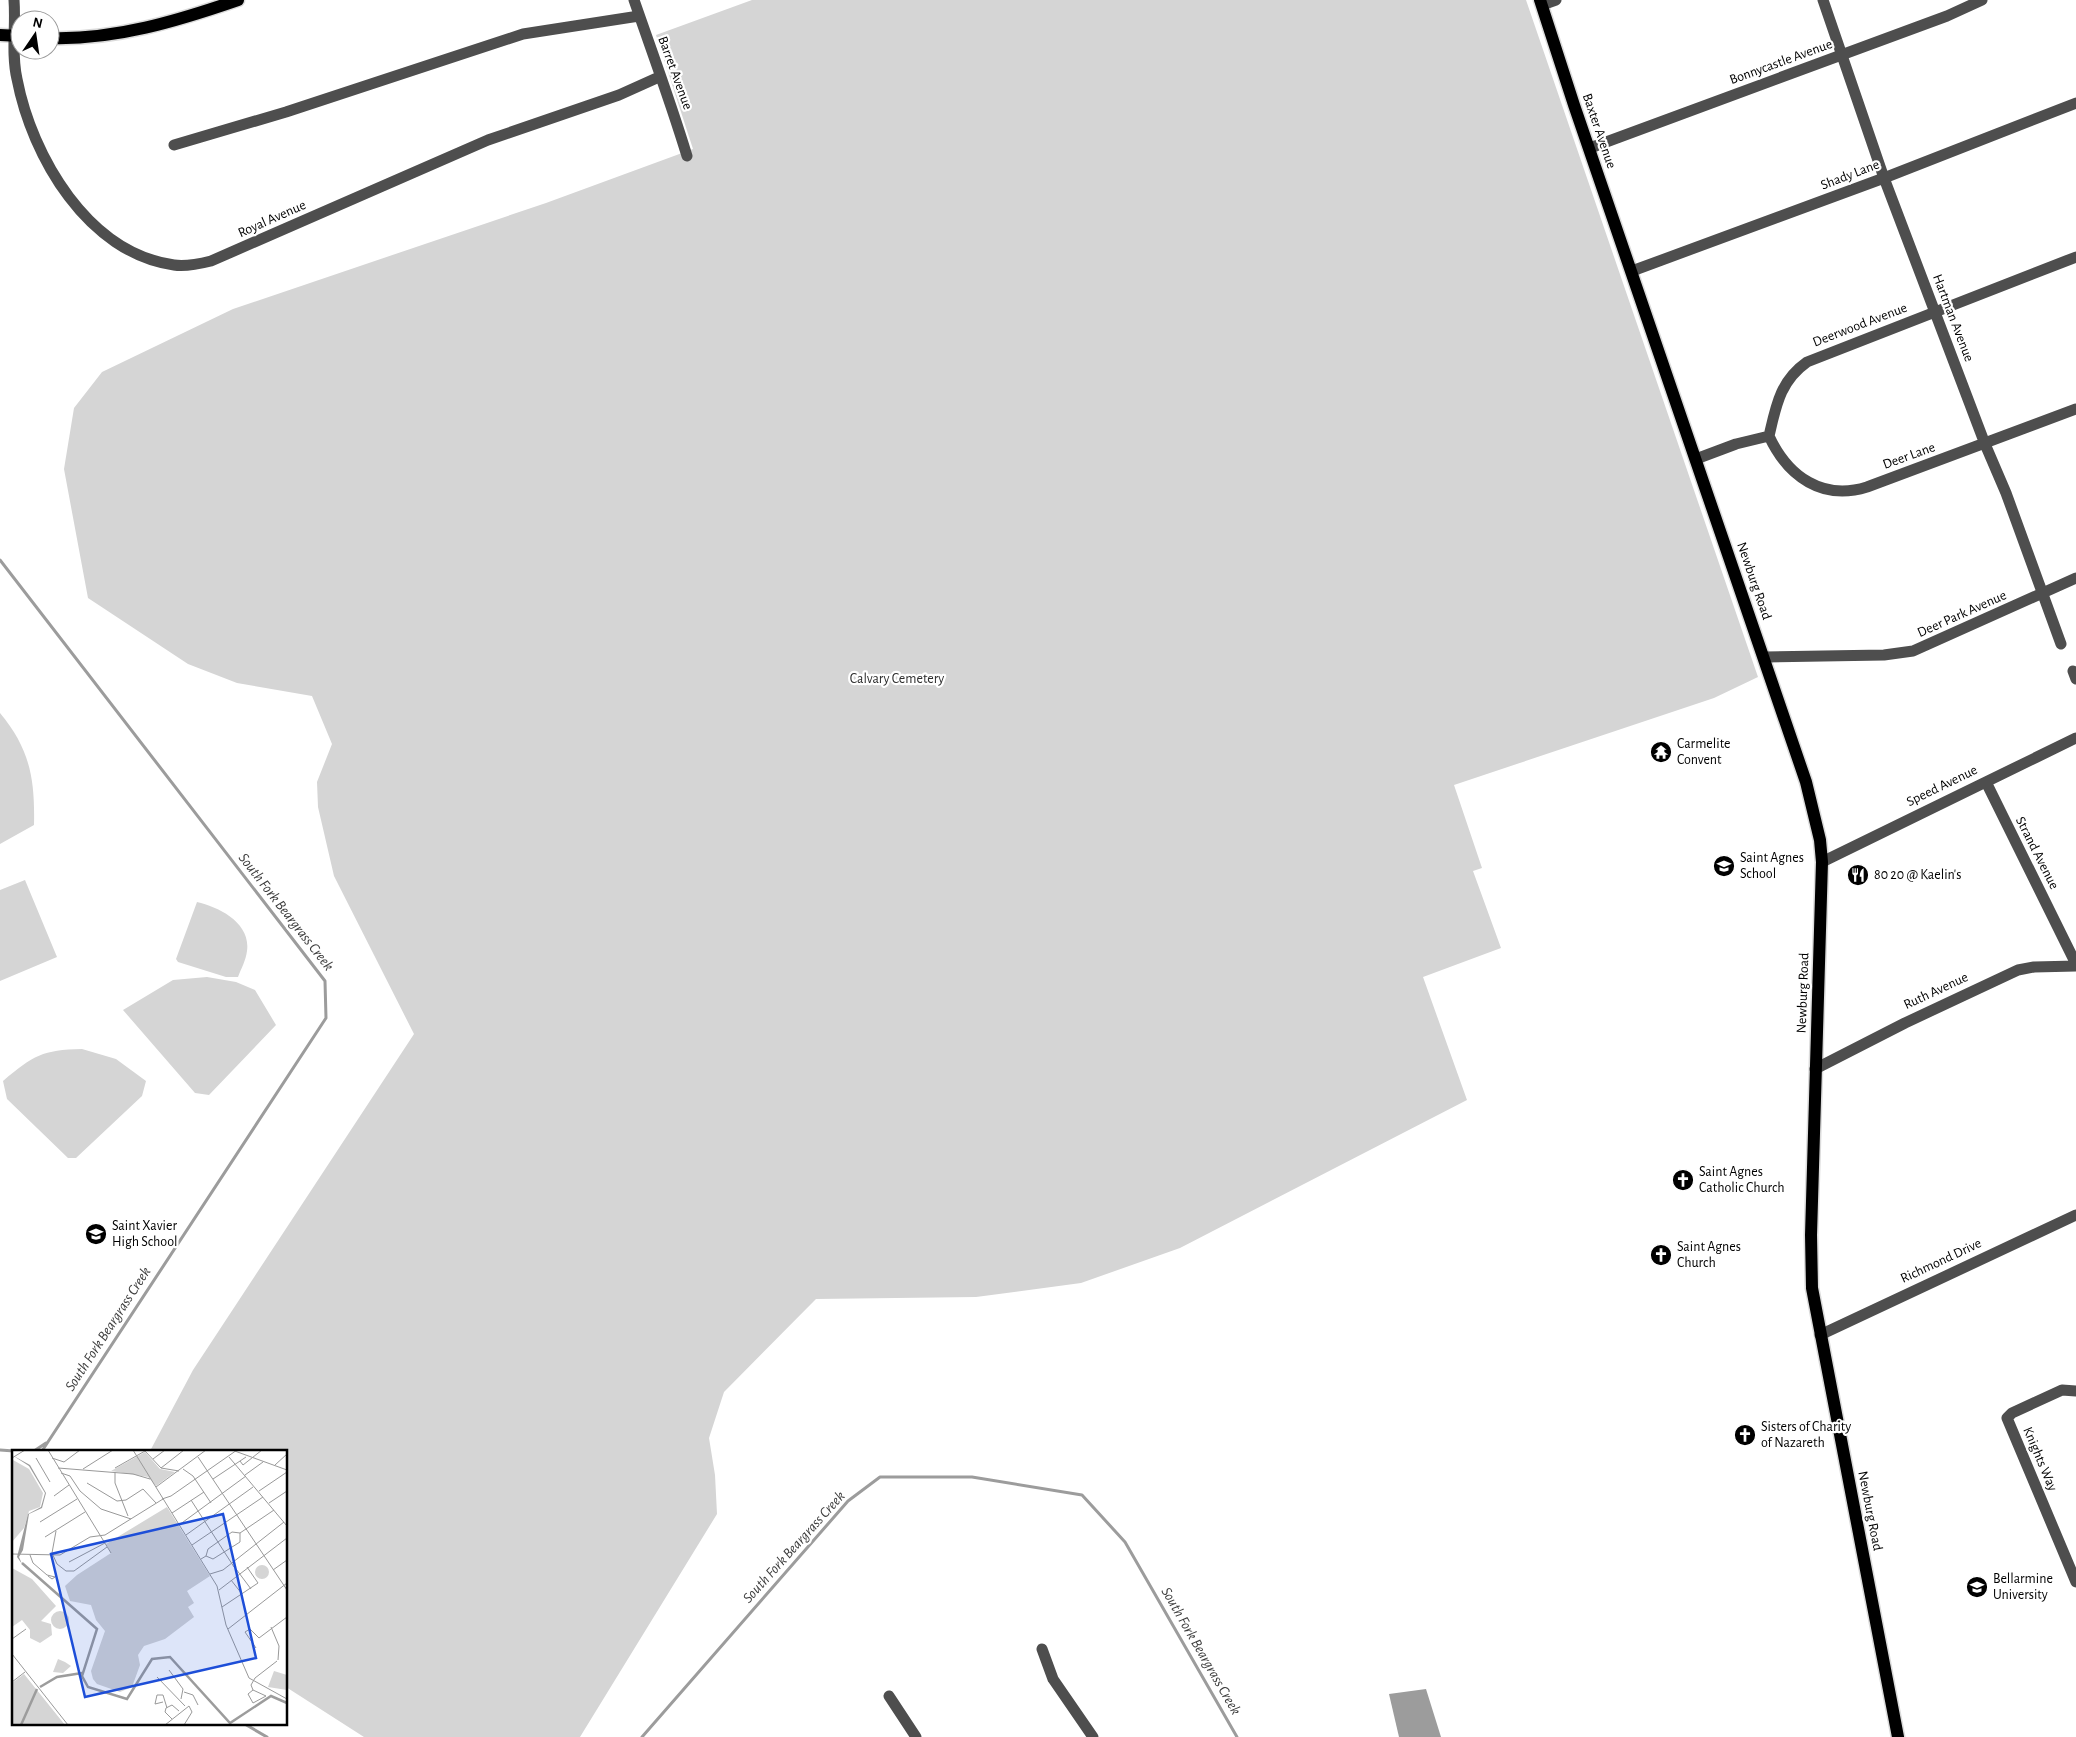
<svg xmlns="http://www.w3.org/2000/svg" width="2076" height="1737" font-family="'Alegreya Sans',sans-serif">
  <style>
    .green { fill: #d5d5d5 }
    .water { fill: #9c9c9c }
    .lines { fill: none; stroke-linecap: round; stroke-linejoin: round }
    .stream { stroke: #9c9c9c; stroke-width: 3 }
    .major-casing { stroke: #dbdbdb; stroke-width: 15 }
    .minor { stroke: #4e4e4e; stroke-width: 11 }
    .major { stroke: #000; stroke-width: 12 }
    .labels { text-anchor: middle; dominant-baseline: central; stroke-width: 4.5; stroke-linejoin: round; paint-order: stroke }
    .street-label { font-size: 14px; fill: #000; stroke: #fff }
    .park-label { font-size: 14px; fill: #2c2c2c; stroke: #fff }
    .poi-label { font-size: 14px; fill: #000; stroke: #fff; text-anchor: start }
    .water-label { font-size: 15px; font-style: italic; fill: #3d3d3d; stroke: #fff }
    .inset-river { fill: none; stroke: #9c9c9c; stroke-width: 2.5 }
    .inset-road { fill: none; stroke: #999; stroke-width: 1 }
    .view { fill: #1d4ed8; fill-opacity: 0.15; stroke: #1d4ed8; stroke-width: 2.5 }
    .inset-edge { fill: none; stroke: #000; stroke-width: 2.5 }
  </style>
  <rect width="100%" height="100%" fill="#fff"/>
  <path class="green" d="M752,0H1526L1758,677L1714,698L1454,785L1482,868L1473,871L1501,948L1423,977L1467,1100L1180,1248L1081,1283L976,1297L816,1299L724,1392L709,1438L715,1475L717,1514L580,1737H364L286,1687V1451H150L193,1370L414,1034L334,876L318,807L317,782L332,744L312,696L237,683L188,664L88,598L64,469L74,408L102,372L233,309L546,203L693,149L656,35Z
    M0,713C30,749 35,779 34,825L0,844Z
    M25,880L57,957L0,981V890Z
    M197,902C219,907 251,923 247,951C246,960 241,969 238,977H226L178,962L176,959Z
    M207,977L236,982L255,990L276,1025L209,1095L195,1093L123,1010L173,980Z
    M82,1049L116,1059L146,1081L142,1096L76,1158H68L7,1099L3,1081C34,1055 42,1050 82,1049Z"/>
  <path class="water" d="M1426,1689L1441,1737H1399L1389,1694Z"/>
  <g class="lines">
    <path class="stream" d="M0,560L325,981L326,1018L42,1451
      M0,1450L14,1451
      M34,1451L46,1443
      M243,1723L267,1737
      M642,1737L848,1501L880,1477H972L1082,1495L1125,1542L1237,1737"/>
    <g class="major-casing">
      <path id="major" d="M1540,0L1574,105L1806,782L1820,840L1822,862L1811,1235L1812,1288L1898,1737
        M0,35L20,36
        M50,38C115,40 177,21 238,0"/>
    </g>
    <path class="minor" d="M14,0C16,26 11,53 17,79C32,157 88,253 174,265C186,267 199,264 211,261L488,140L619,95L659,77
      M634,0C652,52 671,103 687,156
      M1823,0L1884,178L1985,444L2006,493L2061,644
      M1542,5L1556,0
      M174,145L286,112L523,34L639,16
      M1590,148L1947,16L1982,0
      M1632,271L1884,178L2076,103
      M1769,436C1776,406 1780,381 1807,362L2076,257
      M1769,436C1788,477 1823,501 1867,487L2076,409
      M1696,459L1736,444L1769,436
      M1765,657L1884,655L1913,651L2076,578
      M2073,671L2076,679
      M1986,782L2076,964
      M1822,862L2076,738
      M1815,1069L1905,1023L2018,970L2034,967L2076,966
      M1820,1335L2076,1215
      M2076,1391L2062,1390L2012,1413L2007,1418L2076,1582
      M1042,1649L1053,1679L1093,1737
      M889,1696L916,1737"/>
    <use href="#major" class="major"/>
  </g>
  <defs>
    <g id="temple-disc" transform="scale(1.125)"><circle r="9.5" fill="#000" stroke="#fff"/><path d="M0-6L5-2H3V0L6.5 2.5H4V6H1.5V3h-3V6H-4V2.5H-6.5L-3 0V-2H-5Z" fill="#fff"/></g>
    <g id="school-disc" transform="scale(1.125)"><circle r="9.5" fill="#000" stroke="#fff"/><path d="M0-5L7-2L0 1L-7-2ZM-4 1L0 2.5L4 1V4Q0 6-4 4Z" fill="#fff"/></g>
    <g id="restaurant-disc" transform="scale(1.125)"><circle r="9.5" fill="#000" stroke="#fff"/><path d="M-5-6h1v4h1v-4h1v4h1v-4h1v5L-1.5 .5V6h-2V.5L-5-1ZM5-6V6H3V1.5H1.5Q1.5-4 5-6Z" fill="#fff"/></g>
    <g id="church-disc" transform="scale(1.125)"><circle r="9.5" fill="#000" stroke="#fff"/><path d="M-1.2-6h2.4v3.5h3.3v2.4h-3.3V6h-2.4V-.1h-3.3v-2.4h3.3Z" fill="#fff"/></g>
    <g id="university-disc" transform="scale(1.125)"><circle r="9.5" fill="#000" stroke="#fff"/><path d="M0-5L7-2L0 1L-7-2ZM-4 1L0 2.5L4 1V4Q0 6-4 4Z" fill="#fff"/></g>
  </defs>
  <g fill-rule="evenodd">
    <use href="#temple-disc" x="1661" y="752"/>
    <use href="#school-disc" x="1724" y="866"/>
    <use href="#restaurant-disc" x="1858" y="875"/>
    <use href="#church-disc" x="1683" y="1180"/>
    <use href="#school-disc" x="96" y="1234"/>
    <use href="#church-disc" x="1661" y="1255"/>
    <use href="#church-disc" x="1745" y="1435"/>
    <use href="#university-disc" x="1977" y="1587"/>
  </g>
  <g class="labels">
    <g class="street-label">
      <text transform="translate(1781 62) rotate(-20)">Bonnycastle Avenue</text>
      <text transform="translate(675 73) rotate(70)">Barret Avenue</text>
      <text transform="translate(1599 131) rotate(71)">Baxter Avenue</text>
      <text transform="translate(1850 175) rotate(-21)">Shady Lane</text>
      <text transform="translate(272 219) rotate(-24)">Royal Avenue</text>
      <text transform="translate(1953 318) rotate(69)">Hartman Avenue</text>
      <text transform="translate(1860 325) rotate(-21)">Deerwood Avenue</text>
      <text transform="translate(1909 456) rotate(-20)">Deer Lane</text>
      <text transform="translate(1754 581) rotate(71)">Newburg Road</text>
      <text transform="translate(1962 614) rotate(-24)">Deer Park Avenue</text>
      <text transform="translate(1942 786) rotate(-26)">Speed Avenue</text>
      <text transform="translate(2037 853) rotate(63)">Strand Avenue</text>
      <text transform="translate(1936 991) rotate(-25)">Ruth Avenue</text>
      <text transform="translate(1803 993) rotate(-88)">Newburg Road</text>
      <text transform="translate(1941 1261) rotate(-25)">Richmond Drive</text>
      <text transform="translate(2040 1459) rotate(67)">Knights Way</text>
      <text transform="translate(1870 1511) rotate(79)">Newburg Road</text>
    </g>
    <g class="park-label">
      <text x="897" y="679">Calvary Cemetery</text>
    </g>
    <g class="poi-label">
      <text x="1677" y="744">Carmelite<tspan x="1677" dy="16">Convent</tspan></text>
      <text x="1740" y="858">Saint Agnes<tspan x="1740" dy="16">School</tspan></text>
      <text x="1874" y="875">80 20 @ Kaelin's</text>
      <text x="1699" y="1172">Saint Agnes<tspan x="1699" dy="16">Catholic Church</tspan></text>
      <text x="112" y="1226">Saint Xavier<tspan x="112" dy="16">High School</tspan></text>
      <text x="1677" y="1247">Saint Agnes<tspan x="1677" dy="16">Church</tspan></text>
      <text x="1761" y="1427">Sisters of Charity<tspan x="1761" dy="16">of Nazareth</tspan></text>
      <text x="1993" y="1579">Bellarmine<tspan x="1993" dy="16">University</tspan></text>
    </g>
    <g class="water-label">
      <text transform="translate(286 912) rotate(52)">South Fork Beargrass Creek</text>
      <text transform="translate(108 1329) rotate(-57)">South Fork Beargrass Creek</text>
      <text transform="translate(794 1547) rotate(-48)">South Fork Beargrass Creek</text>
      <text transform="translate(1201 1651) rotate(60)">South Fork Beargrass Creek</text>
    </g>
  </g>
  <g transform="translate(12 1450)">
    <rect width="275" height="275" fill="#fff"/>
    <path d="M133,2L148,19L163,22L144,36L136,27L99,21ZM1,10L17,19L31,43L28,57L17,61L12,78L0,92ZM155,57L198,126L175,141L182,153L176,157L182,167L153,189L132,196L126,205L128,215L120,237L108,242L85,234L81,229L79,221L93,181L84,170L79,155L58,151L53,136L65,125L99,103L94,94ZM243 122a7 7 0 1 1 14 0a7 7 0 1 1-14 0ZM0,118L20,129L44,156L29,171L39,174L40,185L28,193L18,188V180L10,170L0,177ZM39 170a9 9 0 1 1 18 0a9 9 0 1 1-18 0ZM46,209L53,212L59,216L51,223L41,222ZM262,221L275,225V240L256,237ZM12,224L16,229L53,275H0V233Z" fill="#d5d5d5"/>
    <path d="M0,5L18,15L34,43L30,58L17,64L11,100L7,107L10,114L5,107L16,64L29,57L33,43L17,16Z" fill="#9c9c9c"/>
    <path class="inset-river" d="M10,113L85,179L70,226L76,237L115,249L140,209L158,207L218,273L259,246L275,253M28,237L45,227L70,223M9,275L25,239"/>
    <path class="inset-road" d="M36,0L99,103M121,0L205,136L214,175L237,228L275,249M220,0L275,20M186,7L275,140M217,7L275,76M0,8L13,0M24,8L38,32M40,8L52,12L68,0M141,9L153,0M228,11L231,15L250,0M263,15L275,4M46,18L121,24L138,29M103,18L133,1L149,18L167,21M149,18L172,0M71,19L101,0M171,19L181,26L199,53M103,22V33L116,66M49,23L58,26L68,41L89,59L119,69M233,25L251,12M201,29L234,7M75,33L105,51L114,50L131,39L144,53M144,37L194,0M247,41L275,22M42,46L57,35M150,49L159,46L225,0M179,50L222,117M257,53L275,41M160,63L192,42M28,72L65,49M167,75L234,26M44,81L40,103L45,114L54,121H62L95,97M174,85L241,37M33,87L73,62M180,95L251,47M0,104L48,105L78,87L93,85L151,49M18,105L21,113L35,125L43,127L40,129L36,126M194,106L201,109L209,104L228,92V83M189,109L194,106L196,99L220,82L228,83L262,60M57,112L93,93M224,119L239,139M261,120L275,110M198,124L211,120L272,72M219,130L230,144M207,140L275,88M210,157L246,133L235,117M259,177L267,196L266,210M216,179L275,133M0,189L14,179M244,198L233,182L238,179L247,188L275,167M0,204L56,275M157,220L171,239L169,249M145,227L173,256M0,232L13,222M241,240L254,246L241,253L236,244L241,240L239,235L243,228L265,211M172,242L181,245L186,255M151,252L143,254L145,245H151L155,258M160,269L153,262L154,258L160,255L167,261M59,275H79M153,275L177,256L180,262L172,275"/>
    <path class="view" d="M211,64L244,208L73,247L39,104Z"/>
    <rect width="275" height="275" class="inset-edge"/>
  </g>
  <g transform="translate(35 35) rotate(13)"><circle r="24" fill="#ffffff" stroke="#999999"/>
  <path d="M0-4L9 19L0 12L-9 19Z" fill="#000000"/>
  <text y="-8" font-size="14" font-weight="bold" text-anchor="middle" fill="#000000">N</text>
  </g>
</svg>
